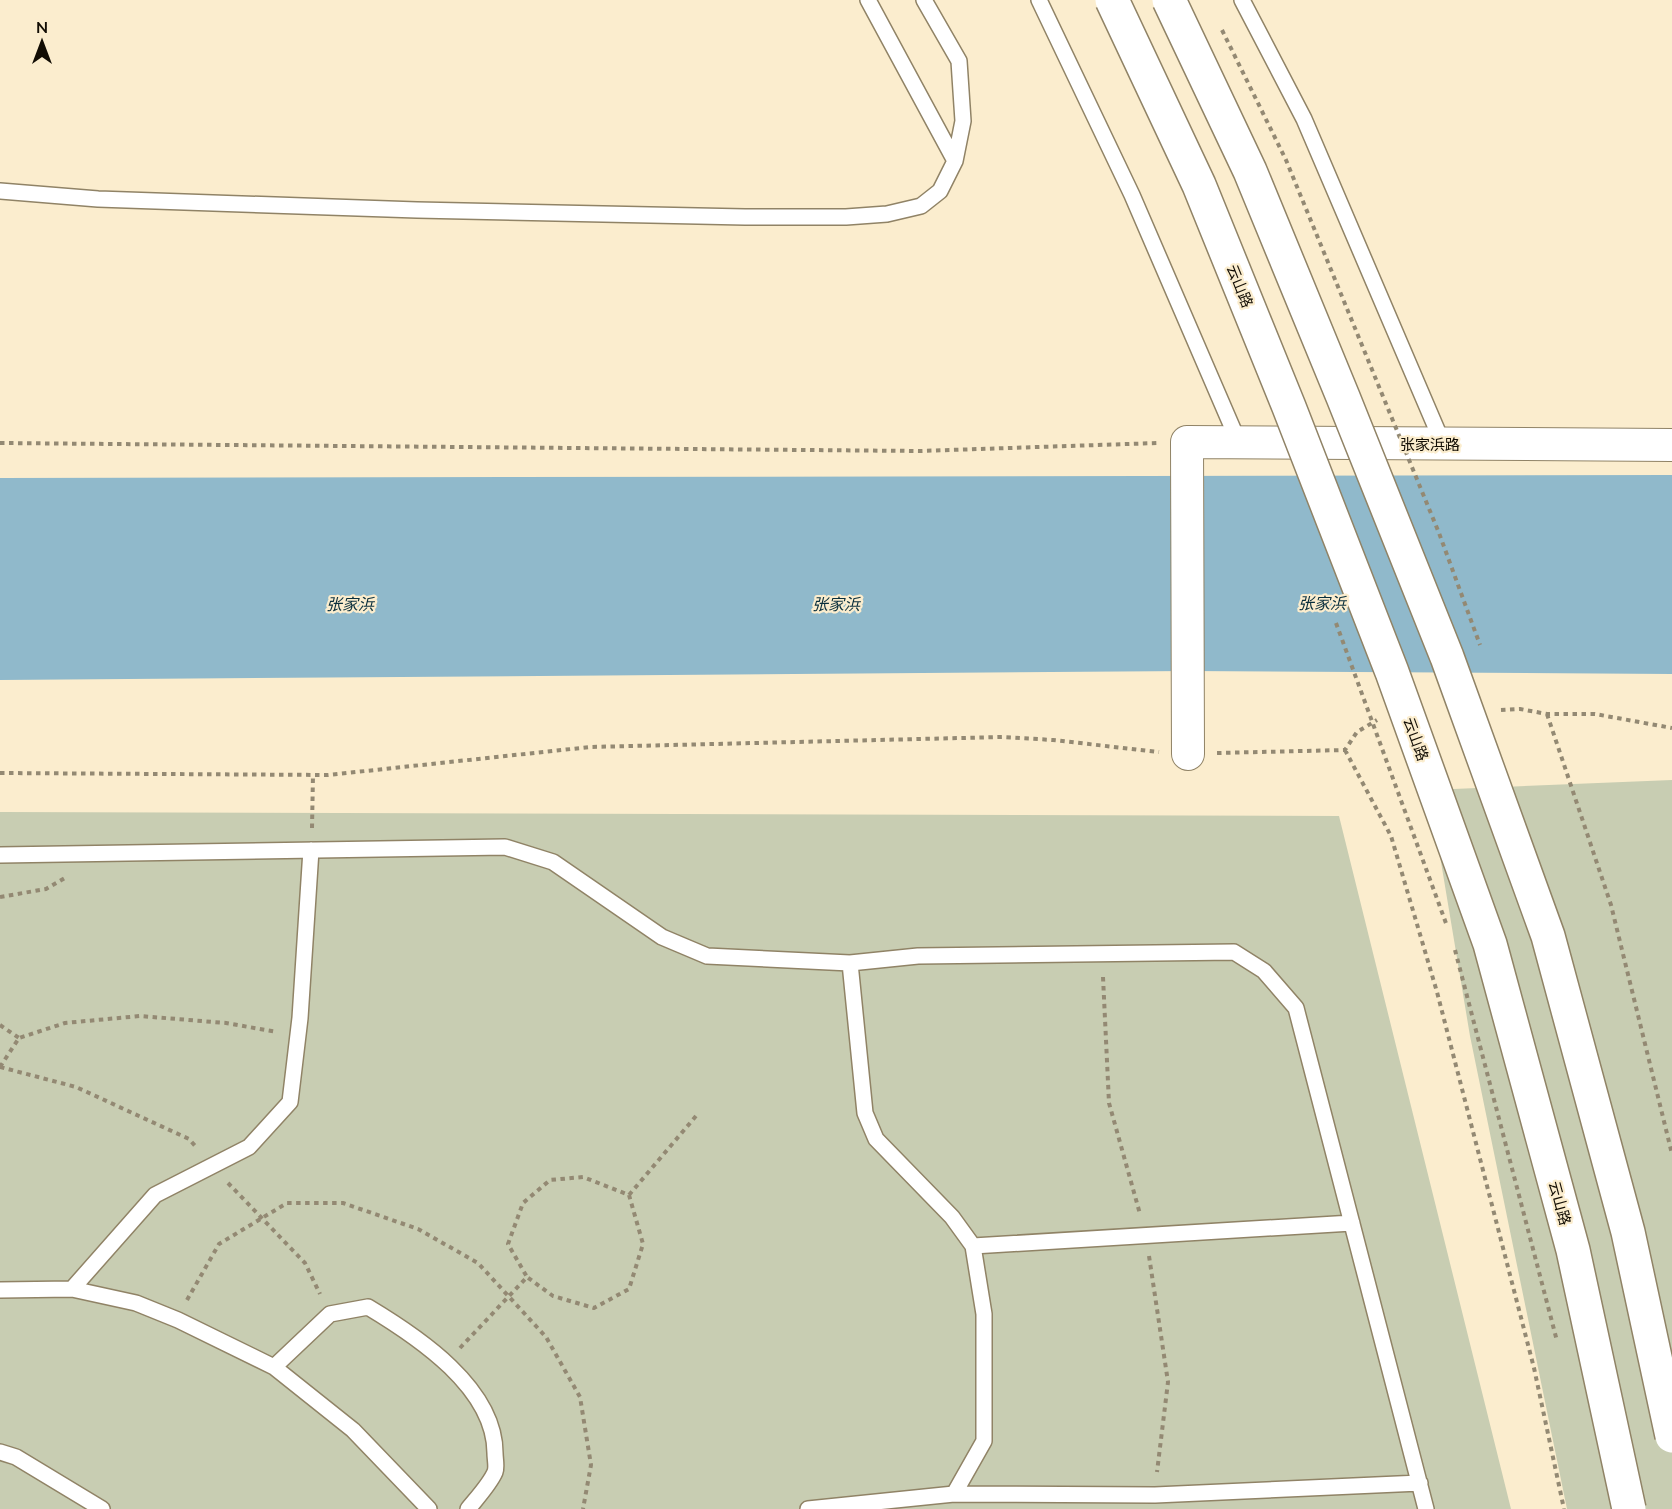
<svg xmlns="http://www.w3.org/2000/svg" width="1672" height="1509" font-family="Mulish,'Noto Sans SC',sans-serif">
  <style>
    .green { fill: #c8cdb2 }
    .water { fill: #90b9cb }
    .lines { fill: none; stroke-linecap: round; stroke-linejoin: round }
    .service-casing { stroke: #908366; stroke-width: 18 }
    .minor-casing { stroke: #908366; stroke-width: 34 }
    .path { stroke: #938973; stroke-width: 4; stroke-dasharray: 4.5 4.5; stroke-linecap: butt }
    .service { stroke: #fff; stroke-width: 15 }
    .minor { stroke: #fff; stroke-width: 32 }
    .secondary-bridge-casing { stroke: #908366; stroke-width: 36; stroke-linecap: butt }
    .path-bridge { stroke: #938973; stroke-width: 4; stroke-dasharray: 4.5 4.5; stroke-linecap: butt }
    .secondary-bridge { stroke: #fff; stroke-width: 33 }
    .labels { text-anchor: middle; dominant-baseline: central; stroke-width: 4.5; stroke-linejoin: round; paint-order: stroke }
    .street-label { font-size: 15px; fill: #120d04; stroke: #fbedce }
    .water-label { font-size: 16px; font-style: italic; fill: #082e3c; stroke: #fbedce }
  </style>
  <rect width="100%" height="100%" fill="#fbedce"/>
  <path class="green" d="M1672,780V1509H1567L1470,1036L1429,790Z
    M0,812L1339,816L1511,1509H0Z"/>
  <path class="water" d="M1672,475V674L1188,671L0,680V478Z"/>
  <g class="lines">
    <g class="service-casing">
      <path id="service" d="M868,0L955,161
        M1039,0L1132,195L1239,443
        M1242,0L1304,119L1443,444
        M0,191L98,199L417,210L745,217H846L887,214L921,206L940,191L955,161L963,121L959,61L924,0
        M0,855L505,847L553,862L662,937L707,956L850,963L918,956L1234,952L1264,971L1296,1008L1426,1509
        M850,963L865,1113L876,1139L952,1217L973,1246L984,1314V1441L954,1494
        M973,1246L1352,1223
        M72,1289L136,1303L178,1320L274,1367L353,1430L429,1509
        M0,1290L72,1289L155,1195L249,1147L290,1102L300,1018L311,850
        M274,1367L330,1314L368,1307C418,1337 495,1388 495,1453C495,1459 497,1467 495,1472C490,1484 476,1499 468,1509
        M0,1452L16,1457L102,1509
        M808,1509L954,1494L1155,1495L1420,1483"/>
    </g>
    <g class="minor-casing">
      <path id="minor" d="M1188,754L1187,442L1672,445"/>
    </g>
    <path class="path" d="M0,443L920,451L1157,443
      M1501,710L1520,709L1547,714H1595L1672,728
      M1547,714L1611,905L1672,1154
      M1345,750L1391,836L1437,992L1534,1368L1564,1509
      M1217,753L1345,750L1357,732L1377,720
      M0,773L328,775L590,747L1002,737L1053,740L1159,752
      M312,828L313,775
      M0,897L46,889L65,878
      M1103,977L1109,1103L1140,1214
      M0,1025L19,1038
      M0,1067L76,1087L189,1139L197,1148
      M0,1067L19,1038L65,1023L140,1016L226,1023L277,1032
      M228,1183L305,1263L320,1294
      M629,1195L696,1116
      M1149,1256L1168,1382L1157,1472
      M187,1300L219,1244L287,1203H343L418,1229L478,1263L546,1337L580,1397L591,1465L583,1509
      M460,1348L527,1277L553,1296L594,1308L629,1289L643,1244L629,1195L583,1177L550,1180L523,1203L508,1244L527,1277"/>
    <use href="#service" class="service"/>
    <use href="#minor" class="minor"/>
    <g class="secondary-bridge-casing">
      <path id="secondary-bridge" d="M1112,0L1199,185L1289,407L1392,672L1490,944L1573,1250L1629,1509
        M1169,0L1250,171L1343,397L1447,657L1548,936L1628,1232L1672,1436"/>
    </g>
    <path class="path-bridge" d="M1222,30L1286,160L1439,533L1480,645
      M1336,623L1447,926
      M1455,950L1557,1341"/>
    <use href="#secondary-bridge" class="secondary-bridge"/>
  </g>
  <g class="labels">
    <g class="street-label">
      <text transform="translate(1240 286) rotate(68)">云山路</text>
      <text x="1430" y="444">张家浜路</text>
      <text transform="translate(1416 739) rotate(70)">云山路</text>
      <text transform="translate(1560 1203) rotate(75)">云山路</text>
    </g>
    <g class="water-label">
      <text x="1322" y="603">张家浜</text>
      <text x="350" y="604">张家浜</text>
      <text x="836" y="604">张家浜</text>
    </g>
  </g>
  <g transform="translate(42 42)" stroke="#fbedce" stroke-width="4.5" paint-order="stroke">
  <path d="M0-4.5L10 22L0 15L-10 22Z" fill="#120d04"/>
  <text y="-9" font-size="16" font-weight="bold" text-anchor="middle" fill="#120d04">N</text>
  </g>
</svg>
